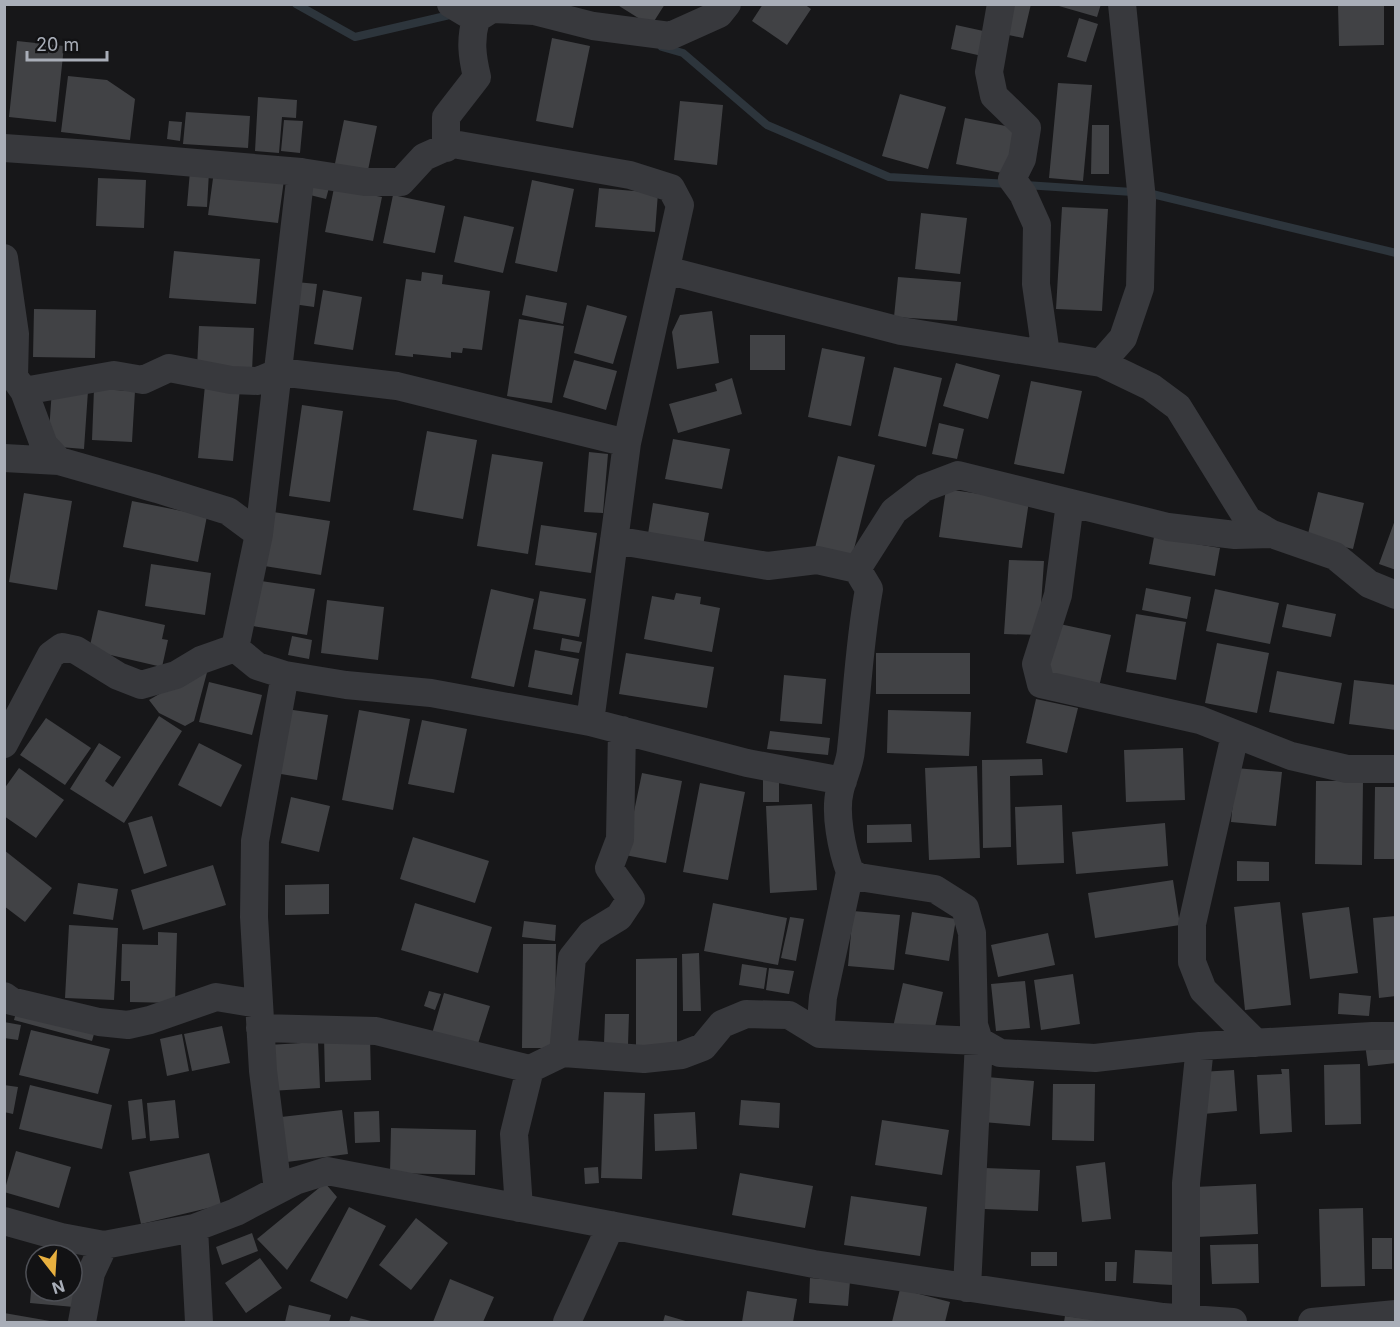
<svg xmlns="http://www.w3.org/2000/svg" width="1400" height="1327" font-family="Inter,sans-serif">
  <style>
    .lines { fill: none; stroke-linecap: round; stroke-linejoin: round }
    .stream { stroke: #2d353c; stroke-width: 8 }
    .building { fill: #414245 }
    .minor { stroke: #38393d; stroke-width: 28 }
  </style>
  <rect width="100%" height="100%" fill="#171719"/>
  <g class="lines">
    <path class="stream" d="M296,4L355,37L454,14
      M662,47L683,53L767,125L889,177L1009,184
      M1025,185L1148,193L1396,253"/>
  </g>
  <path class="building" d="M616,4H665L651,26Z
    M763,4H804L811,9L787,45L752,21Z
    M1005,4H1031L1023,38L999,33Z
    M1052,4H1101L1097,17Z
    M1338,4H1384V45L1339,46Z
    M1079,18L1098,24L1086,62L1067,57Z
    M956,25L988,32L982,56L951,49Z
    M552,38L590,46L573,128L536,121Z
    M17,41L64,46L56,122L9,117Z
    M68,76L107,80L135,99L130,140L61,132Z
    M1058,83L1092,85L1083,181L1049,178Z
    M900,94L946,107L928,169L882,156Z
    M258,97L297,100L296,118L282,117L279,153L255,151Z
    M680,101L723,105L717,165L674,160Z
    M186,112L250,116L248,148L183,144Z
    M965,118L1016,128L1007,174L956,164Z
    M284,120L303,121L300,153L281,151Z
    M344,120L377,126L366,180L333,173Z
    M169,121L182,122L180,141L167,139Z
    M1092,125H1109V174H1091Z
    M190,171L209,172L207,207L187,206Z
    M214,171L284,180L278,223L208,215Z
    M315,176L331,180L326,199L310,195Z
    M98,178L146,180L144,228L96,226Z
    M532,180L574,189L557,272L515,263Z
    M334,188L382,197L373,241L325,232Z
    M599,188L658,193L655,232L595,227Z
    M393,195L445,206L435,253L383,243Z
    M1062,207L1108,209L1102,311L1056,309Z
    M921,213L967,218L960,274L915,269Z
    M464,216L514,227L503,273L454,262Z
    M174,251L260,259L256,304L169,298Z
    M422,272L443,275L442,284L490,291L482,350L463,348L462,353L451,352V358L413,354V357L395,355L406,279L421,281Z
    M898,277L961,282L957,321L894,317Z
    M296,282L317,284L314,307L293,304Z
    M323,290L362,297L353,350L314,344Z
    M526,295L567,303L563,324L522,315Z
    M587,305L627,316L613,364L574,353Z
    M34,309L96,310L95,358L33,357Z
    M712,311L719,363L677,369L672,332L680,315Z
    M519,319L564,326L552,403L507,396Z
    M199,326L254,328L252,371L197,368Z
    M750,335H785V370H750Z
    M822,348L865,357L851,426L808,417Z
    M574,360L617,371L606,410L563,397Z
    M956,363L1000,375L988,419L943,406Z
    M894,367L942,378L926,447L878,436Z
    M732,378L742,414L678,433L669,404L717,391L715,384Z
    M1031,381L1082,391L1064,474L1014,464Z
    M205,385L240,388L233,461L198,458Z
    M52,389L88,391L84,449L48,446Z
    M94,389L135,391L132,442L92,440Z
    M302,405L343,411L330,502L289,496Z
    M939,423L964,429L957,459L932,454Z
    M427,431L477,440L463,519L413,510Z
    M673,439L730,449L722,489L665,479Z
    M589,452L608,454L603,513L584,512Z
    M492,454L543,462L528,554L477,546Z
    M838,456L875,465L851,561L814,552Z
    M946,489L1029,501L1022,548L939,537Z
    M1318,492L1364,503L1353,549L1307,538Z
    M24,493L72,501L57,590L9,582Z
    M132,501L207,516L198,562L123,547Z
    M653,503L709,513L702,551L647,540Z
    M267,511L330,521L321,575L258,565Z
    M1395,520H1396V570L1379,564Z
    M541,525L597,533L591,573L535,565Z
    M1154,537L1220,548L1215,576L1149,564Z
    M1009,560L1044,561L1039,635L1004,634Z
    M151,564L211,573L205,615L145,606Z
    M261,581L315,589L307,635L253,626Z
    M1146,588L1191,597L1187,619L1142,610Z
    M491,589L534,599L514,687L471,678Z
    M1215,589L1279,603L1270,644L1206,631Z
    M540,591L586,599L579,637L533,629Z
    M676,593L701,597L700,604L720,608L712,652L644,639L652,596L674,600Z
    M327,600L384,607L378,660L321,653Z
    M1287,604L1336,614L1331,637L1282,627Z
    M98,610L165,625L162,639L168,640L162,667L89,650Z
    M1136,614L1186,622L1176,680L1126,672Z
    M1055,623L1111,635L1099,687L1043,675Z
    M292,636L312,640L309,659L288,655Z
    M562,638L582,642L579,653L560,650Z
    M1217,643L1269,653L1257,713L1205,703Z
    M535,650L579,659L572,695L528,687Z
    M626,653L714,667L707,708L619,694Z
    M876,653H970V694H876Z
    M209,665L194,721L185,726L159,713L149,700Z
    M1277,671L1342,683L1334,724L1269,712Z
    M784,675L826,679L822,724L780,721Z
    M1354,680L1396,685V730L1349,724Z
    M209,682L262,695L252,735L199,722Z
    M1036,699L1078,708L1067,753L1026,743Z
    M286,709L328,715L317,780L275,773Z
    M359,710L410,719L393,810L342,800Z
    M888,710L971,712L969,756L887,753Z
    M159,716L182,731L124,823L70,789L99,743L121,757L105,781L113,787Z
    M46,718L91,748L65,785L20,755Z
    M422,720L467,729L454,793L408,784Z
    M770,731L830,738L828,755L767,749Z
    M199,743L242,765L221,807L178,785Z
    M1183,748L1185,800L1126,802L1124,750Z
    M1042,759L1043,775L1010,776L1011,847L983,848L982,760Z
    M977,766L980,858L929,860L925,768Z
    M19,768L64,800L36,838L4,816V789Z
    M1236,768L1282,772L1276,826L1231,822Z
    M642,773L682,781L666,863L625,855Z
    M763,780H779V802H763Z
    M1316,781H1363L1362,865L1315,864Z
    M700,783L745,792L728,880L683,872Z
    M1375,787H1396V859H1374Z
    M291,797L330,806L319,852L281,843Z
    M812,804L817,890L770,893L766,806Z
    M1062,805L1064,863L1017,865L1015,807Z
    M152,816L167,866L144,874L128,823Z
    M1165,823L1168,866L1076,874L1072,832Z
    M911,824L912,842L867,843V825Z
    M413,837L489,861L475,903L400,879Z
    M4,850L52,888L25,922L4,906Z
    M1237,861L1269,862V881H1237Z
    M213,865L226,905L143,930L131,890Z
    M1173,880L1180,925L1095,938L1088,893Z
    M78,883L118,889L113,920L73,914Z
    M329,884V914L285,915V885Z
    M1280,902L1291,1005L1245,1010L1234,907Z
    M415,903L492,927L478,973L401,950Z
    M713,903L787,918L778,965L704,951Z
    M1349,907L1358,973L1310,979L1302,913Z
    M853,911L900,915L894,970L848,966Z
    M912,912L956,919L949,961L905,954Z
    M1396,916V996L1379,998L1373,918Z
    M790,917L804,919L796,961L781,958Z
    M524,921L556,925L555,941L522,937Z
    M69,925L118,928L114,1000L65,998Z
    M158,932L177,933L175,1003L130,1002V981H121L122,944L158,945Z
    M1048,933L1055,965L998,977L991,945Z
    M523,944H556L555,1048H522Z
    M699,953L701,1011H683L682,954Z
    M677,958V1046H636V959Z
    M742,964L767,968L764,989L739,985Z
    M769,968L794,971L789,994L766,990Z
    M1073,974L1080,1024L1041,1030L1034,980Z
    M1025,981L1030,1028L996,1031L991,984Z
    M903,983L943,992L933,1036L893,1027Z
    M429,991L441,994L435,1010L424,1006Z
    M444,993L490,1006L476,1050L431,1037Z
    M1339,993L1371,996L1369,1016L1338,1014Z
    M18,1005L96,1027L92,1041L14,1020Z
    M605,1014H629L628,1045L604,1044Z
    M4,1022L21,1025L18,1040L4,1038Z
    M222,1026L230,1063L192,1071L184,1034Z
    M31,1030L110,1049L98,1094L19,1075Z
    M182,1034L189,1071L167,1076L160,1039Z
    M324,1036H370L371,1080L325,1082Z
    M1396,1040V1063L1368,1066L1365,1044Z
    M318,1042L320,1088L270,1091L268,1045Z
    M1360,1064L1361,1124L1325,1125L1324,1065Z
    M1281,1069H1289L1292,1132L1260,1134L1257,1075L1282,1074Z
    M1234,1070L1237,1111L1203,1114L1200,1072Z
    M987,1077L1034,1081L1030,1126L983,1122Z
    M1053,1084H1095L1094,1141L1052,1140Z
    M4,1085L18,1087L13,1114L4,1112Z
    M30,1085L112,1105L102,1149L19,1129Z
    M604,1092L645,1093L642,1179L601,1178Z
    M142,1099L146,1138L132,1140L128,1101Z
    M175,1100L179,1138L150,1141L147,1103Z
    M741,1100L780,1103L779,1128L739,1125Z
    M342,1110L348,1154L287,1162L281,1117Z
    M379,1111L380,1142L355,1143L354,1112Z
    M695,1112L697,1149L655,1151L654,1114Z
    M882,1120L949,1130L942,1175L875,1165Z
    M391,1128L476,1130L475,1175L390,1173Z
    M16,1151L71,1167L59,1208L4,1192Z
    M209,1153L221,1205L141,1224L129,1172Z
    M1105,1162L1111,1219L1082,1222L1076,1166Z
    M598,1167L599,1183L585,1184L584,1168Z
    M985,1168L1040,1170L1038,1211L984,1209Z
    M740,1173L813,1186L805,1228L732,1215Z
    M325,1183L337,1197L287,1270L257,1239Z
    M1256,1184L1258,1234L1197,1237L1195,1187Z
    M851,1196L927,1207L920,1256L844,1245Z
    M349,1207L386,1226L347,1299L310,1281Z
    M1363,1208L1365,1286L1321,1287L1319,1209Z
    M416,1218L448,1243L411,1290L379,1265Z
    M252,1233L258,1251L222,1265L216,1247Z
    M1372,1238H1392V1269H1372Z
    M1258,1244L1259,1283L1212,1284L1210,1245Z
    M1135,1250L1175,1252L1173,1285L1133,1283Z
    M1031,1252H1057V1266H1031Z
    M34,1257L36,1258V1291H72V1260L78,1261L74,1307L30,1303Z
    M260,1258L282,1288L246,1313L225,1283Z
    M1105,1262H1117L1116,1281H1105Z
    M810,1278L850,1281L848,1306L809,1303Z
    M450,1279L494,1297L483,1322H433Z
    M900,1289L950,1302L945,1322H892Z
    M747,1291L797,1299L793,1322H742Z
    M289,1305L331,1315L329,1322H285Z
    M4,1313L50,1321V1322H4Z
    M665,1315L689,1322H663Z
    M351,1316L375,1322H349Z
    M1065,1316L1112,1322H1064Z"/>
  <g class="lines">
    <path class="minor" d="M451,4L476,19
      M1001,4L989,72L994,96L1027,128L1022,159L1012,179L1023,194L1037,225L1036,284L1046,354
      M4,148L91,154L301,172L365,182H401L424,157L453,144L630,175L671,188L680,205L627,443L590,722
      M446,148V117L477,77C472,56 470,40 476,19L492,9L534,11L593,26L670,36L719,14L727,4
      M4,258L15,334L14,377L24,391L44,445L59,461
      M666,270L901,331L1101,363L1151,387L1178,407L1248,520L1272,534L1335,556L1369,584L1396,595
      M1101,363L1123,338L1140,288L1142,200L1122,4
      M24,391L114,375L143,380L169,368L231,380L258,381L279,372L397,386L627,443
      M4,458L59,461L157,489L228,511L259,534
      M1070,503L1058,595L1036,664L1041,684L1200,720L1291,756L1347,769H1396
      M614,540L768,566L817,560L857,569L869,589C859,643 857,696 851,750C850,764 843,777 840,790C834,813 842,850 850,872L823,997L820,1034
      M857,569L894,511L924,488L958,475L1168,527L1235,535L1272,534
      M235,648L257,666L285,675L346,685L431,693L590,722L747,763L843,781
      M235,648L259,534L301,172
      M1235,735L1192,924V962L1203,990L1256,1043
      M4,744L51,655L62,647L76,650L118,676L141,685L176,675L201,660L235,648
      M850,872L859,877L935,889L965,908L972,933L974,1025L979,1041L967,1288
      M4,996L11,1001L99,1022L128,1025L150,1020L216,997L259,1004
      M260,1028L376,1031L530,1069L563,1053L644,1059L682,1055L703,1047L722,1024L746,1014L789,1015L820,1034L979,1041L1000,1053L1095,1058L1200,1046L1372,1036H1396
      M563,1053L572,958L591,934L619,917L631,899L609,868L620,839L622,730
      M278,1190L263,1071L254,917L255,841L285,675
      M519,1208L514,1134L530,1069
      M4,1221L61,1237L104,1245L194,1228L236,1212L295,1181L327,1171L814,1264L1163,1317L1233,1322
      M194,1228L199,1322
      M1186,1319V1183L1200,1046
      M82,1322L91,1273L104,1245
      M567,1322L611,1225
      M1312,1322L1396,1314"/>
  </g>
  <rect width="1400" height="1327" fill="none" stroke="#a9aeb8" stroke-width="12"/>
  <g transform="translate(54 1273) rotate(163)"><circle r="28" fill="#121214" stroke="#4e5056" stroke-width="1.5"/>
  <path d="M0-4.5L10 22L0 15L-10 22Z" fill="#e8b03f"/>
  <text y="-9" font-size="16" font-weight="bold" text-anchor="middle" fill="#a9aeb8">N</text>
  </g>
  <path d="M27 51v9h80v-9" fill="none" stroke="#a9aeb8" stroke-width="3"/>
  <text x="36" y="51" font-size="18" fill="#a9aeb8" stroke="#121214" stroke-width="4.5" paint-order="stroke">20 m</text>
</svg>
